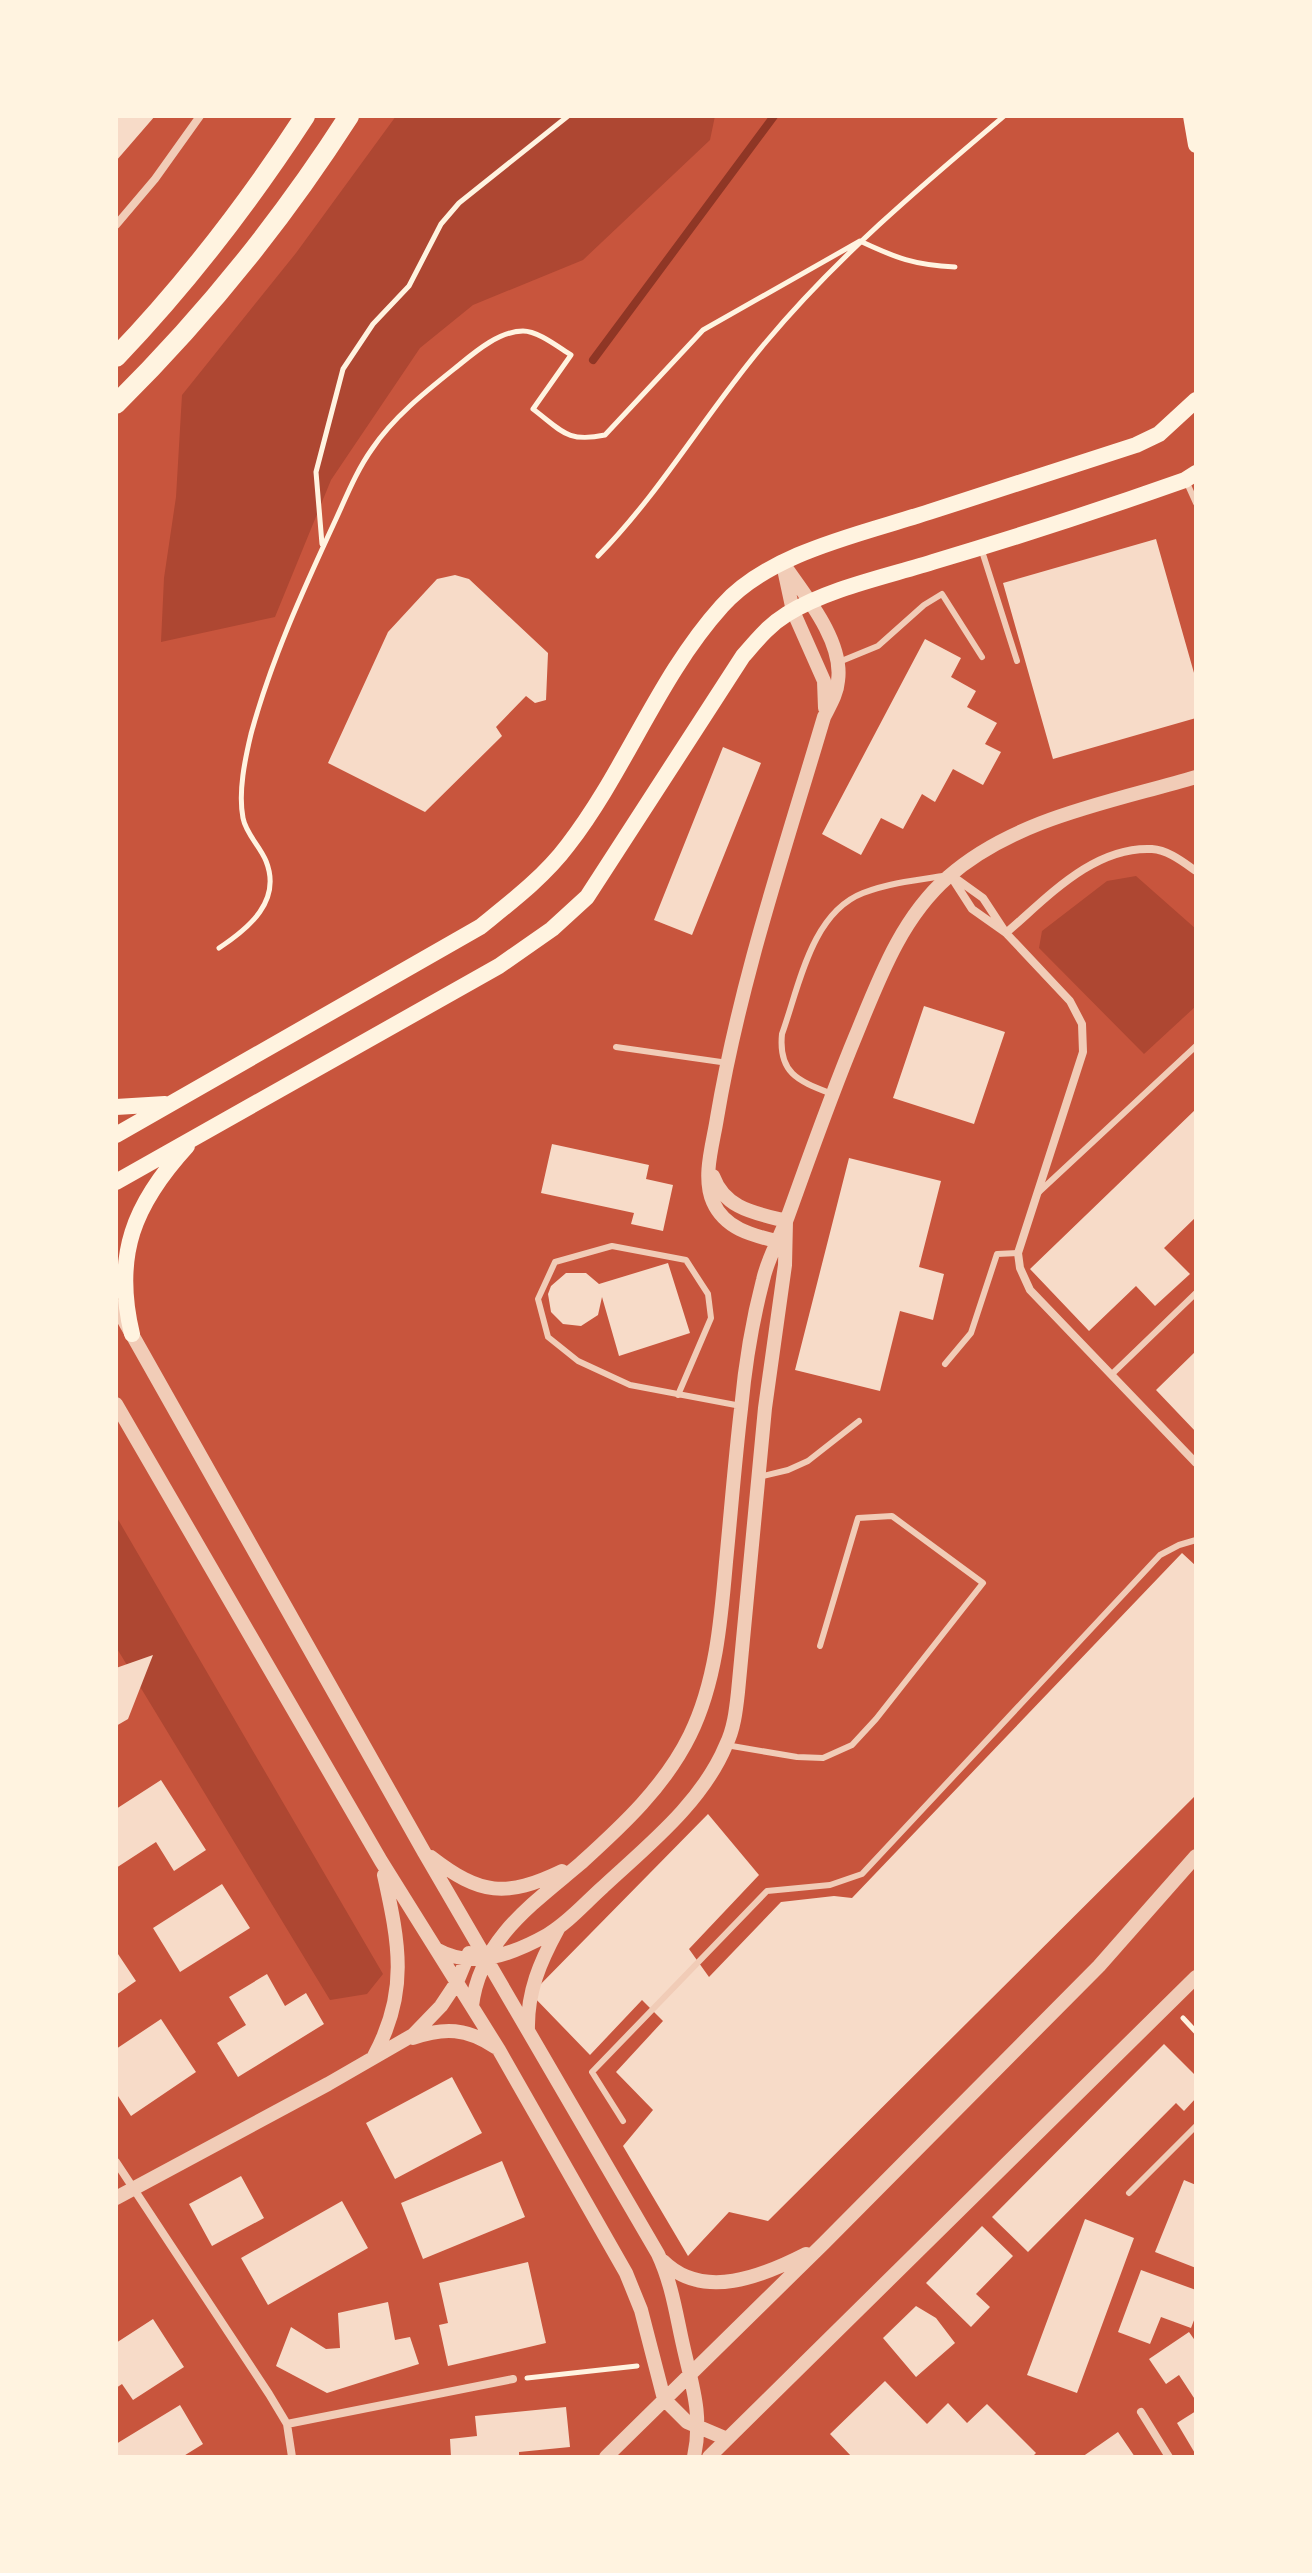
<svg xmlns="http://www.w3.org/2000/svg" width="1312" height="2573" font-family="Poppins,sans-serif">
  <style>
    .green { fill: #ae4732 }
    .lines { fill: none; stroke-linecap: round; stroke-linejoin: round }
    .stream { stroke: #8f3625; stroke-width: 8 }
    .building { fill: #f7dbc8 }
    .path { stroke: #fff3e0; stroke-width: 5 }
    .service { stroke: #f1ccb7; stroke-width: 6 }
    .minor { stroke: #f1ccb7; stroke-width: 8 }
    .tertiary { stroke: #f1ccb7; stroke-width: 14 }
    .secondary { stroke: #fff3e0; stroke-width: 16 }
    .primary { stroke: #fff3e0; stroke-width: 20 }
  </style>
  <rect width="100%" height="100%" fill="#c8553d"/>
  <path class="green" d="M396,116H715L710,140L583,260L473,305L420,348L331,480L275,617L161,642L164,578L176,497L182,395L296,253Z
    M1136,876L1196,929V1006L1144,1054L1039,948L1042,931L1107,881Z
    M116,1516L383,1974L367,1994L330,2000L116,1647Z"/>
  <g class="lines">
    <path class="stream" d="M593,360L774,116"/>
  </g>
  <path class="building" d="M116,116H155L116,161Z
    M1156,539L1196,680V718L1053,759L1003,583Z
    M455,575L469,579L548,653L546,700L535,703L526,696L496,727L502,736L425,812L328,763L388,632L437,579Z
    M925,639L961,658L951,677L976,691L967,707L997,723L985,744L1001,752L983,785L953,769L935,802L922,794L903,829L881,818L861,855L822,834Z
    M723,747L761,763L692,935L654,920Z
    M924,1006L1005,1032L974,1124L893,1098Z
    M1196,1109V1217L1164,1248L1190,1274L1155,1306L1136,1286L1089,1331L1030,1269Z
    M552,1144L649,1165L646,1179L673,1185L663,1231L631,1224L634,1213L541,1193Z
    M849,1158L941,1181L919,1267L944,1274L933,1320L900,1311L880,1391L795,1370Z
    M668,1263L690,1333L619,1356L602,1297L598,1315L581,1326L563,1324L551,1312L548,1294L551,1286L566,1273H586L599,1284Z
    M1196,1351V1432L1156,1390Z
    M1182,1553L1196,1566V1795L768,2221L729,2212L688,2256L623,2146L653,2110L616,2072L663,2021L642,2000L590,2055L531,1994L708,1814L759,1875L689,1949L709,1977L781,1902L834,1896L852,1898Z
    M153,1655L128,1719L116,1726V1668Z
    M161,1780L206,1850L174,1871L156,1842L116,1868V1809Z
    M222,1884L250,1928L180,1972L153,1928Z
    M116,1951L136,1981L116,1995Z
    M267,1974L285,2006L306,1993L324,2024L238,2077L217,2043L246,2025L229,1997Z
    M161,2019L196,2072L131,2116L116,2093V2049Z
    M1164,2044L1196,2076V2098L1184,2111L1176,2103L1028,2252L992,2217Z
    M452,2077L482,2133L395,2179L366,2123Z
    M502,2161L525,2217L423,2259L401,2203Z
    M241,2176L264,2218L212,2246L189,2204Z
    M1184,2180L1196,2185V2268L1155,2252Z
    M342,2201L368,2248L268,2305L241,2258Z
    M1085,2219L1134,2238L1077,2393L1027,2375Z
    M982,2226L1013,2256L976,2294L990,2307L971,2327L926,2283Z
    M528,2262L546,2343L448,2366L439,2325L448,2323L439,2283Z
    M1141,2270L1196,2290V2315L1191,2328L1161,2317L1150,2344L1118,2332Z
    M388,2302L395,2340L410,2337L419,2364L327,2393L276,2366L291,2327L326,2349L340,2348L338,2313Z
    M916,2306L936,2318L955,2343L916,2377L883,2338Z
    M153,2319L184,2367L133,2400L122,2384L116,2388V2343Z
    M1189,2332L1196,2342V2401L1179,2375L1166,2384L1149,2359Z
    M885,2381L927,2424L948,2403L967,2423L987,2404L1036,2453L1032,2457H852L830,2434Z
    M180,2405L203,2444L182,2457H116V2444Z
    M566,2407L570,2447L519,2452V2457H451L450,2439L477,2436L475,2416Z
    M1196,2411V2455L1177,2423Z
    M1118,2432L1135,2457H1082Z"/>
  <g class="lines">
    <path class="path" d="M322,544L316,472L343,369L373,324L409,286L441,224L459,203L568,116
      M598,556C662,491 707,411 766,342C837,257 920,187 1004,116
      M219,948C249,928 282,901 266,861C260,846 246,834 243,818C238,792 245,759 251,734C271,660 304,588 336,519C347,495 357,470 372,449C394,416 429,389 459,365C476,351 500,331 523,331C538,331 558,347 571,355L533,409C562,431 567,443 605,435L703,330L860,241C896,258 914,265 955,267
      M1183,2018L1196,2032
      M527,2378L637,2366"/>
    <path class="service" d="M1187,483L1196,503
      M981,548L1017,661
      M839,662L878,646L924,605L942,594L982,657
      M616,1047L728,1063
      M832,1094C799,1081 778,1074 782,1034C799,987 811,913 863,893C889,883 916,880 943,876
      M1039,1192L1196,1046
      M945,1364L971,1333L997,1254L1018,1253
      M1111,1375L1196,1293
      M678,1395L711,1318L708,1294L686,1260L612,1246L555,1262L538,1299L548,1337L578,1361L630,1385L741,1406
      M759,1477L788,1470L808,1461L859,1421
      M726,1745L797,1757L823,1758L852,1745L876,1719L983,1583L892,1516L858,1518L820,1646
      M623,2121L592,2072L767,1891L830,1885L862,1874L1160,1555L1179,1545L1196,1540
      M1129,2193L1196,2126"/>
    <path class="minor" d="M116,225L155,179L200,116
      M951,875L983,898L1006,933L1070,1001L1082,1024L1083,1052L1018,1253L1020,1268L1030,1290L1196,1463
      M952,878L972,909L1006,933
      M1006,933C1047,898 1093,846 1152,849C1168,850 1183,862 1196,871
      M116,2162L269,2394L287,2424L292,2457
      M1141,2412L1169,2457
      M287,2424L513,2379"/>
    <path class="tertiary" d="M782,562C804,594 844,641 838,681C837,694 830,705 824,717C785,849 740,981 717,1118C713,1144 702,1177 713,1202C726,1231 756,1236 784,1243
      M784,569L793,611L824,681L825,708
      M713,1176C725,1209 755,1213 786,1221
      M116,1306L424,1852L658,2254C672,2284 676,2314 683,2345C692,2386 703,2414 694,2457
      M116,1404L381,1861L499,2050L626,2273L641,2310L664,2399L687,2422L727,2439
      M431,1857C480,1895 506,1898 562,1871
      M438,1950C473,1970 515,1953 547,1935C568,1923 585,1903 603,1887C647,1846 702,1803 726,1745C734,1729 736,1710 738,1692L765,1408L785,1265L786,1221
      M472,2006C480,1939 534,1903 581,1863C623,1825 665,1786 690,1735C716,1682 721,1620 726,1562C731,1511 735,1460 741,1409C745,1366 752,1322 763,1280C768,1257 780,1238 788,1216C810,1155 831,1095 856,1035C879,979 901,918 948,877C1015,818 1112,802 1196,777
      M528,2030C527,1992 540,1962 558,1929
      M413,2038C444,2027 467,2028 495,2047
      M374,2056C409,1992 399,1943 384,1875
      M116,2198L328,2084L413,2035L441,2006L457,1982L469,1953
      M663,2261C703,2301 763,2276 806,2254
      M606,2457L824,2243L1099,1966L1196,1856
      M709,2457L1196,1977"/>
    <path class="secondary" d="M1191,116L1196,145
      M116,1107L165,1104
      M116,1135L480,927C511,902 544,877 568,845C626,770 658,677 722,606C770,552 862,534 929,512C998,490 1067,468 1136,445L1159,434L1196,400
      M116,1182L499,966L552,929L587,897L743,656C757,640 769,625 787,614C829,588 889,576 936,561C1020,536 1103,509 1185,480L1196,473
      M132,1334C113,1255 134,1204 187,1146"/>
    <path class="primary" d="M116,357C187,283 249,202 305,116
      M116,404C206,315 281,222 349,116"/>
  </g>
  <rect width="1312" height="2573" fill="none" stroke="#fff3e0" stroke-width="236"/>
</svg>
